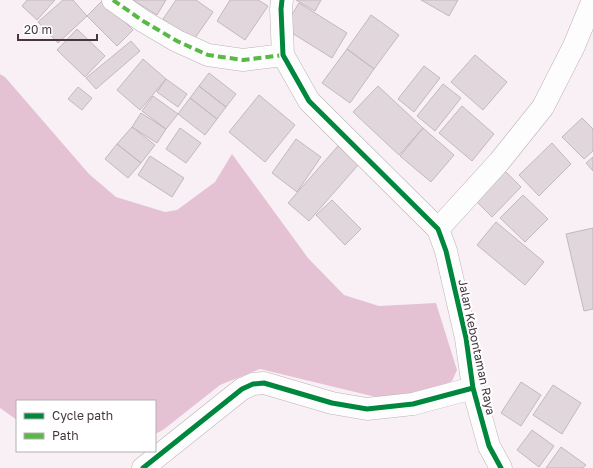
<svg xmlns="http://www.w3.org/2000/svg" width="593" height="468" font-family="'Golos Text',sans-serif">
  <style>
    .forest { fill: #e5c2d3 }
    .building { fill: #e0d6db; stroke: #c3b8bd }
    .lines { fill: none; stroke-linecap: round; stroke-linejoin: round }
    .minor-casing { stroke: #bcb1b6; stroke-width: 23 }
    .minor { stroke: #fefdfd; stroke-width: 22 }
    .quiet { stroke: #58b947; stroke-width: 4; stroke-dasharray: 8 4; stroke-linecap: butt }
    .cycleway-casing { stroke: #fff; stroke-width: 8 }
    .cycleway { stroke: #00873e; stroke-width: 5 }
    .labels { text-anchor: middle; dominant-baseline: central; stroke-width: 4; stroke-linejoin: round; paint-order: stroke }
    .street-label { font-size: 12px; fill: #45373d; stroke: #fff }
  </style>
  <rect width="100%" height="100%" fill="#f8f0f4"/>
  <path class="forest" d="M0,74L5,77L89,174L116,197L165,212L177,210L215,182L232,154L308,258L344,295L379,306L436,303L457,370L452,381L430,392L384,399L260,369L220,385L163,430L155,434V401H17V420L0,408Z"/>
  <path class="building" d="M27,0H55L37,20L22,6Z
    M63,0H73L87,16L58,43L38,22Z
    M103,0L133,30L117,46L87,16Z
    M133,0H166L157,15Z
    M176,0H196L213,12L193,41L163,19Z
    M230,0H258L268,6L245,40L217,21Z
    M296,0H321L315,11Z
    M421,0H458L449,16Z
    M299,3L347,33L332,58L284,28Z
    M371,15L399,35L374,69L347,49Z
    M77,29L105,56L85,77L57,50Z
    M131,41L140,51L96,89L86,78Z
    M347,49L374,69L350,103L322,83Z
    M475,55L507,82L483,110L451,82Z
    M143,59L166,79L140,110L117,90Z
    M424,66L440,78L414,112L398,99Z
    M209,73L236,94L226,107L199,86Z
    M166,79L187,94L178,107L157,92Z
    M443,84L461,98L435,131L417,116Z
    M199,86L226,107L217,119L190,98Z
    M378,86L423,128L399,155L353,112Z
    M78,87L92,98L82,110L68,99Z
    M259,95L295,125L265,162L229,132Z
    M153,96L178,114L166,129L142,111Z
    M190,98L217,119L205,135L178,114Z
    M462,106L494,134L472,161L439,133Z
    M141,113L166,129L157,143L132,127Z
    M582,118L593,129V151L584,159L562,137Z
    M132,127L155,145L141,163L117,144Z
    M180,128L201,143L186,163L166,149Z
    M423,128L454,155L431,182L400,156Z
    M296,139L321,157L297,192L272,173Z
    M552,143L571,164L539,196L519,175Z
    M117,144L141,163L128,178L105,159Z
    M338,146L359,164L309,221L288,203Z
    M150,156L184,178L172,197L138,175Z
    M593,157V171L586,163Z
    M501,167L521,187L492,217L472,197Z
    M523,195L548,219L525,242L500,218Z
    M332,200L361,229L345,245L316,215Z
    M496,222L544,262L525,285L477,245Z
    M593,228V309L584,311L566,234Z
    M521,382L541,395L521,426L501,413Z
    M553,385L581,403L562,434L533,415Z
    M532,430L554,446L539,467L517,450Z
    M561,447L586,465L583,468H546Z"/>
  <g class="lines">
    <g class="minor-casing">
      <path id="minor" d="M113,0L143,21L177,41L208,55L243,60L283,55
        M282,0L281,9L283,55L309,101L438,229L446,251L466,338L473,388L489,446L501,468
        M438,229L499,162L543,107L574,46L593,0
        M143,468L242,389L253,384L264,383L332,403L367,409L413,404L473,388"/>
    </g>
    <use href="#minor" class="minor"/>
    <path class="quiet" d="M113,0L143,21L177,41L208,55L243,60L283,55"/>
    <g class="cycleway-casing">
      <path id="cycleway" d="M282,0L281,9L283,55L309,101L438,229L446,251L466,338L473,388L489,446L501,468
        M143,468L242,389L253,384L264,383L332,403L367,409L413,404L473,388"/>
    </g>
    <use href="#cycleway" class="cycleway"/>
  </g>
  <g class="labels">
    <g class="street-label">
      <text transform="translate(477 347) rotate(78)">Jalan Kebontaman Raya</text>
    </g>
  </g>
  <rect x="16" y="400" width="140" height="52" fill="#ffffff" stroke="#b5afb1"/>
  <rect x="24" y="413" width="20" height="6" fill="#00873e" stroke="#b5afb1"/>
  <text x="52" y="420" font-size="12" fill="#45373d">Cycle path</text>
  <rect x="24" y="433" width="20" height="6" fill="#58b947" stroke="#b5afb1"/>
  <text x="52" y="440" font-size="12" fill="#45373d">Path</text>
  <path d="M18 34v6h79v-6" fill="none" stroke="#45373d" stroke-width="2"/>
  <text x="24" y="34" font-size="12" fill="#45373d" stroke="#ffffff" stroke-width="3" paint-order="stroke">20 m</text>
</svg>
